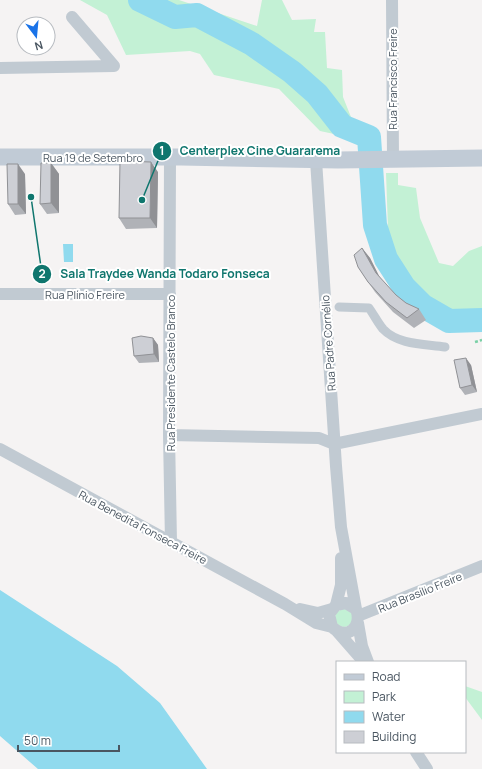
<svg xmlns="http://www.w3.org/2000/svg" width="482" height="769" font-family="Manrope,sans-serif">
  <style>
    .green { fill: #c3f1d5 }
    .water { fill: #90daee }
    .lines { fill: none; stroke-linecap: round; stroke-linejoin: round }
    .river { stroke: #90daee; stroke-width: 24 }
    .path { stroke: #7ad0a6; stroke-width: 2.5; stroke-dasharray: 3 2; stroke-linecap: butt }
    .pedestrian { stroke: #c1cad2; stroke-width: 9 }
    .minor { stroke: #c1cad2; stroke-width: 12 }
    .secondary { stroke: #c1cbd6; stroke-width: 17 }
    .wall { fill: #b0b2b7 }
    .shaded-wall { fill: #909195 }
    .building { fill: #cdcfd5; stroke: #909195 }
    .labels { text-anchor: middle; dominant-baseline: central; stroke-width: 4; stroke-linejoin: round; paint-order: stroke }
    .street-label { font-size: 11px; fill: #4a5661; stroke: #fff }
    .leader { fill: none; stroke: #0f766e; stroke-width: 1.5 }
    .callout-dot { fill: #0f766e; stroke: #fff; stroke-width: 1.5 }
    .mark-label { font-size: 12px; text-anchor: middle; font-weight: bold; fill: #fff }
    .callout-label { font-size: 12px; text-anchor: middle; font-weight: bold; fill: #0f766e; stroke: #fff; stroke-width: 4; stroke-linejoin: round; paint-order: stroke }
  </style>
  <rect width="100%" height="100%" fill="#f5f3f3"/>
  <path class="green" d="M80,0H179L257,26L262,0H282L292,20L316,19L314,32H325L327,68L342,70L343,97L353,122L336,127L334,134L320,131L279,89L214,75L200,54L190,51L126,55L107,15Z
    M386,173H398V185L416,188L420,218L439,263L453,266L469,251L482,246V312L464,314L432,303L408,279L396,255L388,229Z
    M335 618a9 9 0 1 1 18 0a9 9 0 1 1-18 0Z
    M465,686L482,692V720L465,697Z"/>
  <path class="water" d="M63,244H73V262H64Z
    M0,590L117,666L160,703L207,769H38L0,736Z"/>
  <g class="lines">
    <path class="river" d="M140,0L175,17L197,15L252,44L292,72L317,94L342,126L369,137L375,225L386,259L404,287L423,306L449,321L482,320"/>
    <path class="path" d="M475,342L482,340"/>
    <path class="pedestrian" d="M339,307L369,308C374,315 378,323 383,329C398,345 425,344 445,347"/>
    <path class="minor" d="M392,0L393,159
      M0,68L114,66L72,17
      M170,157L169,435L171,542
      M316,160L336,466L341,527L356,609C363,627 347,641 332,627L329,614L336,605L346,603L356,609
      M0,294H170
      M169,435L319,438L334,444L482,414
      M0,449L285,604L316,623L332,627
      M336,605L341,585V558
      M300,609L318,613L332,609
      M358,616L482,566
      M358,623L362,646L368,662
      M336,630L364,662
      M416,752L427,769"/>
    <path class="secondary" d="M0,157H181L338,160L482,158"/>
  </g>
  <path class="wall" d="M51,163L59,174V213L47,214L40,204Z
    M158,172L157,228L126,229L119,218Z
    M25,174L26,214L15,215L8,204Z
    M362,248L370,258L380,278L396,295L406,303L419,309L426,320L414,328L393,312L375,292L358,267Z
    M153,338L158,345L159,362L139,363L134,356Z
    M471,365L477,392L465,395L460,388Z"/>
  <path class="shaded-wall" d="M151,162L158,172L157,228L150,218Z
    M51,163L59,174V213L51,203Z
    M18,164L25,174L26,214L18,204Z
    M362,248L370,258L383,284L376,273Z
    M153,338L158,345L159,362L154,354Z
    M466,358L471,365L477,392L472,385Z"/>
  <path class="building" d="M120,161L151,162L150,218H119Z
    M41,163H51V203L40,204Z
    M7,164H18V204H8Z
    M362,248L376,273L396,295L406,303L419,309L407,318L386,302L368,282L358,267L354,255Z
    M141,336L153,338L154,354L134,356L132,338Z
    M466,358L472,385L460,388L454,360Z"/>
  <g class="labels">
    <g class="street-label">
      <text transform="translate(392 79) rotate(-90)">Rua Francisco Freire</text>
      <text x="93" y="157">Rua 19 de Setembro</text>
      <text x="85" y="294">Rua Plínio Freire</text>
      <text transform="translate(328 343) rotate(-94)">Rua Padre Cornélio</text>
      <text transform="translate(170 373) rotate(-90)">Rua Presidente Castelo Branco</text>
      <text transform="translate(143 527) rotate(28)">Rua Benedita Fonseca Freire</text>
      <text transform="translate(420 592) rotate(-22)">Rua Brasílio Freire</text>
    </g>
  </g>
  <path class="leader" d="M142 200L162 151M31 197L42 274"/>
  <g class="callout-dot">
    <circle cx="142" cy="200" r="4"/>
    <circle cx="31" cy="197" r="4"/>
    <circle cx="162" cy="151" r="10"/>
    <circle cx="42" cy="274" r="10"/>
  </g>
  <g class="mark-label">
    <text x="162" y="155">1</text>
    <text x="42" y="278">2</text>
  </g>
  <g class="callout-label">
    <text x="260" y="155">Centerplex Cine Guararema</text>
    <text x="165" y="278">Sala Traydee Wanda Todaro Fonseca</text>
  </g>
  <rect x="336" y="661" width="130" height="92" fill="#ffffff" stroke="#b7bbc0"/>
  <rect x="344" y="674" width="20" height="6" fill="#c1cbd6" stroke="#b7bbc0"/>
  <text x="372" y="681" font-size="12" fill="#4a5661">Road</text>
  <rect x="344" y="691" width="20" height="12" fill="#c3f1d5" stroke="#b7bbc0"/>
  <text x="372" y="701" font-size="12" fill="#4a5661">Park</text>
  <rect x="344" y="711" width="20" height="12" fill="#90daee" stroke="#b7bbc0"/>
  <text x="372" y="721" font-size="12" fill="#4a5661">Water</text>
  <rect x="344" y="731" width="20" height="12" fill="#cdcfd5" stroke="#b7bbc0"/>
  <text x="372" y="741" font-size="12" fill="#4a5661">Building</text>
  <g transform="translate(36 36) rotate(164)"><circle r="19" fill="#ffffff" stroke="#b7bbc0"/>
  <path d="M0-3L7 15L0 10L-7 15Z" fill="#1a73e8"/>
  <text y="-6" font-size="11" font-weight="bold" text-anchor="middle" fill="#4a5661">N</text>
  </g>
  <path d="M18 745v6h101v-6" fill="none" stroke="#4a5661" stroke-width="2"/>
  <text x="24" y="745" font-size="12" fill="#4a5661" stroke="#ffffff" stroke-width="3" paint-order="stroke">50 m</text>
</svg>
